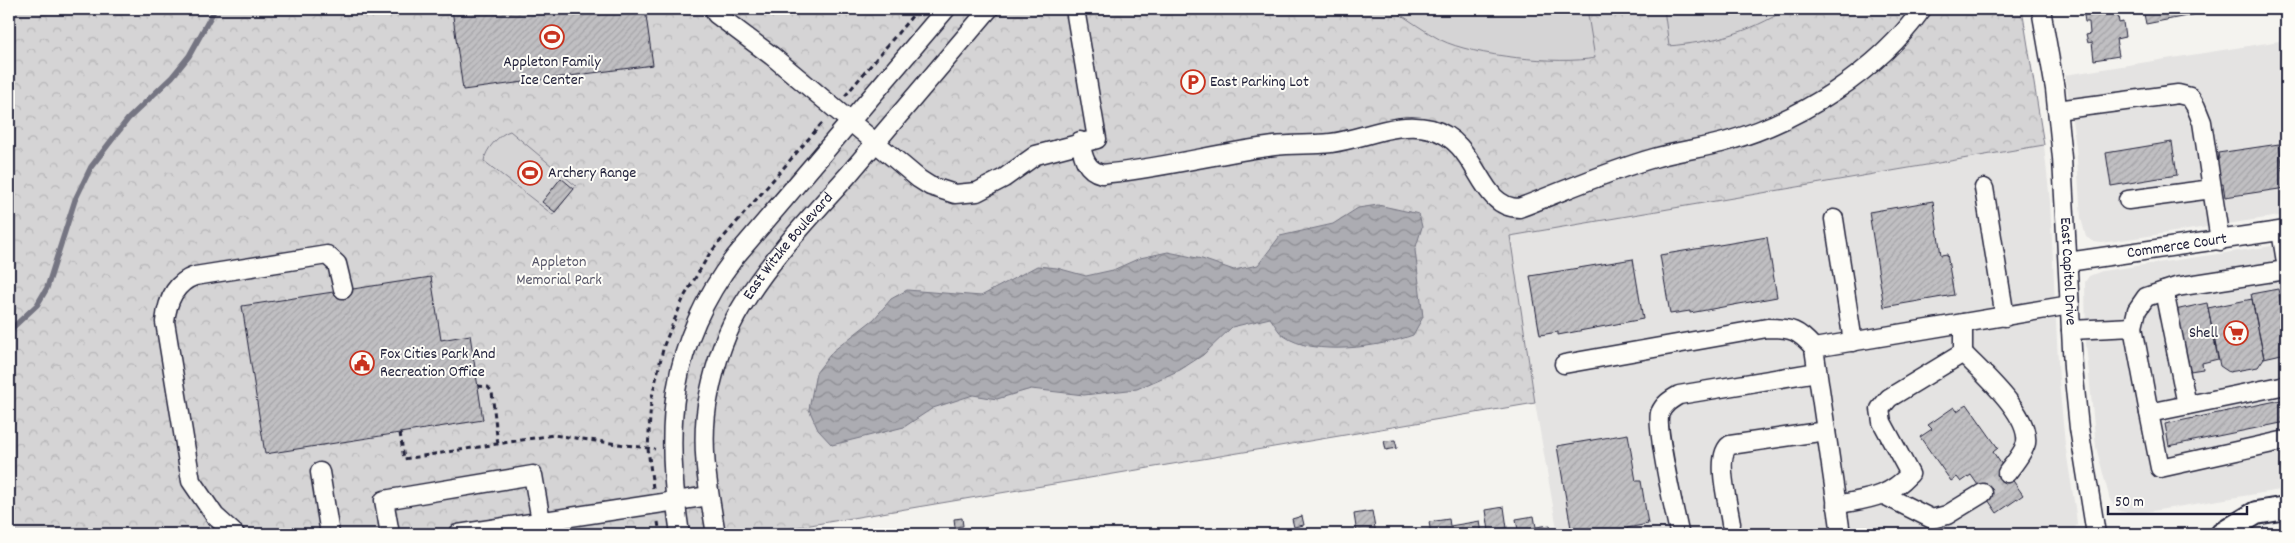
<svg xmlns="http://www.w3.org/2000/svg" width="2295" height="543" font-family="Dekko,sans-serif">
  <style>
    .built { fill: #e4e3e2 }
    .park { fill: url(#park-crowns); stroke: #7c7b88 }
    .pitch { fill: #d5d4d5; stroke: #7c7b88 }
    .water { fill: url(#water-waves); stroke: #757582 }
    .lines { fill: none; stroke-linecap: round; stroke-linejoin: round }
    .stream { stroke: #757582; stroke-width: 5.5 }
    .building { fill: url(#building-hatch); stroke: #22223b }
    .minor-tunnel { stroke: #cac9cb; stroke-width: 18; stroke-dasharray: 18 9; stroke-linecap: butt }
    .minor-casing { stroke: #22223b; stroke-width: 21 }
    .major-casing { stroke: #22223b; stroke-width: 26 }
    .path { stroke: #22223b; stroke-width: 3; stroke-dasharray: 5 4; stroke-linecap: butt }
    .minor { stroke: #fdfcf7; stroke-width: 18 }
    .major { stroke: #fdfcf7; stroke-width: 22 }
    .labels { text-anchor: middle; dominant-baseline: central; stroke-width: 4; stroke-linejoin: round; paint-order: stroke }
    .poi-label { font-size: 16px; fill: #22223b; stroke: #fdfcf7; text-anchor: start }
    .street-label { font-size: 16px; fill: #22223b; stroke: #fdfcf7 }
    .park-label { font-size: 16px; fill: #585769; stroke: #fdfcf7 }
  </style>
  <defs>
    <pattern id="park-crowns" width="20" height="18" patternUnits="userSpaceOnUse" patternTransform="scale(1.25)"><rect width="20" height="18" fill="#d5d4d5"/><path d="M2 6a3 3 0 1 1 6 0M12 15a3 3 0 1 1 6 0" fill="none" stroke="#b7b6b8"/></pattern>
    <pattern id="water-waves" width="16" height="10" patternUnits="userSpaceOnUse" patternTransform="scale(1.25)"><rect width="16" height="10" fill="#acacb2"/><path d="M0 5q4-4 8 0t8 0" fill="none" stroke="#8c8c92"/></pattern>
    <pattern id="building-hatch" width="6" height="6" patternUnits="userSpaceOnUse" patternTransform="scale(1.25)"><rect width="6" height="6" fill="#c0bfc2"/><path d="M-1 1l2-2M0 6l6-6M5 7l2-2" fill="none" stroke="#a5a4a8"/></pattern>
  </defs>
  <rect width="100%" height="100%" fill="#f4f3ef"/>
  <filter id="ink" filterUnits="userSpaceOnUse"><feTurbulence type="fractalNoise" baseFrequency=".02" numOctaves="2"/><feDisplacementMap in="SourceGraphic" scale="10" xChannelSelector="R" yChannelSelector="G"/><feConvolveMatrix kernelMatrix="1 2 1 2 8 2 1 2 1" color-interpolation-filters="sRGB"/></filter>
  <g filter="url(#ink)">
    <path class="built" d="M2286,40V215L2102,243L2094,242L2086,237L2081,218L2076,146L2065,75Z
      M2044,145L2050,202L2059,381L2065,444L2076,514L2077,525L2073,530L2059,534H1558L1535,403L1510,236Z
      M2286,244V489L2134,514L2119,511L2110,500L2096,447L2086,344L2085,282L2089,276L2102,271Z"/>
    <path class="park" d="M9,9H2022L2044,145L1510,236L1535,403L757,534H9Z"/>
    <path class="pitch" d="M1392,9H1587L1595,58C1559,65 1473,56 1441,40C1424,31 1408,19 1392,9Z
      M1664,9H1786C1750,33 1711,42 1669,46Z
      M510,131L576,186L553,215L484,161C485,150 499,134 510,131Z"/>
    <path class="water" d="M1378,205L1419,214L1422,227L1415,250L1423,317L1413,335C1381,347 1313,357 1284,336C1278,332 1274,323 1270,318L1232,327L1203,355L1180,370L1137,389L1084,395L1031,389L997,399L973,395L933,408L904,427L832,445L818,430L809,409L816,373L833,351L874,319L891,299L907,290L981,296L1037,266L1057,268L1086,276L1113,270L1140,258L1168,252L1202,259L1234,270L1258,265L1280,236L1333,224L1358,208Z"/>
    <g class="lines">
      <path class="stream" d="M9,331L37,305L47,288L75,200L91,167L128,119L172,77L189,56L215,9"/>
    </g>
    <path class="building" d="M452,9H645L653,65L463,90Z
      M2083,9H2117L2119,23L2123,22L2125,37L2116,39L2119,56L2094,60L2092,42L2088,43L2086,35L2090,34L2089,22H2085Z
      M2143,9H2196L2197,14L2146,24Z
      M2172,142L2177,175L2111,186L2106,153Z
      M2279,144L2286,188L2225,197L2223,184L2219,185L2215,160L2219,159L2218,153Z
      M561,178L574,189L555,212L542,202Z
      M1933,201L1941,255L1947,254L1954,295L1884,307L1869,212Z
      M1767,237L1777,297L1690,313V311L1670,314L1660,255Z
      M1633,259L1643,319L1558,335V332L1540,335L1530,276Z
      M431,277L441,340L470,335L483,420L265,454L242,306Z
      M2278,289L2286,328V353L2264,358L2251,294Z
      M2252,299L2264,358L2258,367L2229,372L2220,366L2208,308Z
      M2207,303L2218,359L2202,363L2203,369L2190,371L2184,343L2181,344L2175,310Z
      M2286,399V422L2169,446L2165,424Z
      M1967,404L1998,448L1993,452L2023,495L1997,513L1971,475L1961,482L1957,477L1951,481L1920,437L1932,429L1928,425L1954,407L1957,411Z
      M1628,434L1636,481H1641L1648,524L1627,528V532L1631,531L1632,534H1572L1557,446Z
      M1395,440L1397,448L1386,450L1384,441Z
      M1504,507L1507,528L1489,531L1486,510Z
      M1372,511L1376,534H1357L1354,514Z
      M1302,516L1304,525L1294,527L1292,519Z
      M1534,516L1536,527L1550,525L1551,534H1510L1509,532L1518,530L1516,519Z
      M962,518L963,526L955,527L954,519Z
      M1449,519L1450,526L1480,521L1482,534H1431L1429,522Z
      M1306,528L1307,534H1291L1290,531Z"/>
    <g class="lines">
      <path class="minor-tunnel" d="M1983,493L2007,473"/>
      <g class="minor-casing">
        <g id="minor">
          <path d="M714,9L716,14L772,56L919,179L930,186L955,194L977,192L1004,178L1036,155L1097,139L1075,9"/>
          <path id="s1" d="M2041,9L2055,89L2062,158L2073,368L2079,428L2096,534"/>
          <path d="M2057,110L2178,94L2190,97L2196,107L2202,122L2220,241"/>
          <path d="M1080,141C1083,156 1085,170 1102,174C1160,169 1217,153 1274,146C1293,144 1312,145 1331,143C1363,139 1398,120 1431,129C1480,142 1477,208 1519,208C1564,191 1608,171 1654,158C1678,151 1704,148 1728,141C1801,120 1878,71 1922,9"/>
          <path d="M1984,188L2005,317"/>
          <path d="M2128,200L2212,189"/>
          <path d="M1834,219L1853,342"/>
          <path d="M2281,231L2286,262"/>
          <path id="s2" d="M2068,262L2286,230"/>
          <path d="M2164,291L2187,405"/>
          <path d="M2133,327L2137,310L2146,297L2176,287L2286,270"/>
          <path d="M2071,330L2133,327L2149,413L2286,385"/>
          <path d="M1963,353C1982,373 2030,414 2026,443C2024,452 2013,465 2007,473"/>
          <path d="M1564,364L1767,328C1792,328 1798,330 1814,348"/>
          <path d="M2149,413L2160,468L2286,440"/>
          <path d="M320,472L330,534"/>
          <path d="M1884,495L1932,519L1947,515L1983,493"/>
          <path d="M1836,505C1869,498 1886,499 1910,474L1882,422L1880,409L1889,398L1963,353V323"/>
          <path d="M1731,524C1729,506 1714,456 1730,445L1826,431"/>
          <path d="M1679,532C1675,514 1655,425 1660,413C1664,404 1670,400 1679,395L1817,372"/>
          <path d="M235,534L215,516L191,481L165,322C167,303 174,283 195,276L327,255L337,264L343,289"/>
          <path d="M390,534L384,500L533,475L541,521"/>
          <path d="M458,534L709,496"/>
          <path d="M680,534C664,429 668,345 735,257L946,9"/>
          <path id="s3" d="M716,534C708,488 699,441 709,395C715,365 725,333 742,306C771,258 812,216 849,174C895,119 942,64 989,9"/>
          <path d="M1841,534L1814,348L2070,305"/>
        </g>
      </g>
      <g class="major-casing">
        <path id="major" d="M2222,534L2256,513L2286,508"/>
      </g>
      <path class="path" d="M845,96L918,9
        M478,386L488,387L492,392L498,445
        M400,433L404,459L553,435L655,449
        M653,488L648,449L651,401L664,345L684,297L710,253L823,122
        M658,522L660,534"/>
      <use href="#minor" class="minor"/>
      <use href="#major" class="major"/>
    </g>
  </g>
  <defs>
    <g id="stadium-ring" transform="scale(1.25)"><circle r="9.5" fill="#fdfcf7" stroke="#c8321e" stroke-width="1.5"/><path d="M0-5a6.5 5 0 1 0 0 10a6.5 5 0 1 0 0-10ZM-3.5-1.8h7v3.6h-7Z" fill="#c8321e"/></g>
    <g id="parking-ring" transform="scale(1.25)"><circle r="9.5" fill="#fdfcf7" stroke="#c8321e" stroke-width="1.5"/><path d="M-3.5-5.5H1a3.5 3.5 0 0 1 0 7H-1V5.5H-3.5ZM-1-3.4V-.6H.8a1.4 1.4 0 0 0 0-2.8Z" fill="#c8321e"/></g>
    <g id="supermarket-ring" transform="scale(1.25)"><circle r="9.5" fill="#fdfcf7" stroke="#c8321e" stroke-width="1.5"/><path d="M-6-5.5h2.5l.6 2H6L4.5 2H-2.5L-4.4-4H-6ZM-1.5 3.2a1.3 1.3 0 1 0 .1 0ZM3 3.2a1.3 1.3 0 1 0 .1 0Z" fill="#c8321e"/></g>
    <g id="civic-ring" transform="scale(1.25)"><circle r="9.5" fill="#fdfcf7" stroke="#c8321e" stroke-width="1.5"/><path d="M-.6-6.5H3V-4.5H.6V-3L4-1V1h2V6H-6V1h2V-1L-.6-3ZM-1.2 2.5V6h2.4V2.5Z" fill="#c8321e"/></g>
  </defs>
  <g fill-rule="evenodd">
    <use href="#stadium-ring" x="552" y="37"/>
    <use href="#parking-ring" x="1193" y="82"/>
    <use href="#stadium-ring" x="530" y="173"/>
    <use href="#supermarket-ring" x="2236" y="333"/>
    <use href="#civic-ring" x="362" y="363"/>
  </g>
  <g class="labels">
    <g class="poi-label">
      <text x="552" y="62" text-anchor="middle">Appleton Family<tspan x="552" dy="18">Ice Center</tspan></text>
      <text x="1210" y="82">East Parking Lot</text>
      <text x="548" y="173">Archery Range</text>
      <text x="2218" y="333" text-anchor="end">Shell</text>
      <text x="380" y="354">Fox Cities Park And<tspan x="380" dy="18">Recreation Office</tspan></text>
    </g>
    <g class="street-label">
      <text stroke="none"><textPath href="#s3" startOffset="311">East Witzke Boulevard</textPath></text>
      <text stroke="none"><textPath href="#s2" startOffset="110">Commerce Court</textPath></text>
      <text stroke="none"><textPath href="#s1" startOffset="264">East Capitol Drive</textPath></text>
    </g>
    <g class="park-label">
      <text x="559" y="262">Appleton<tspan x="559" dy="18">Memorial Park</tspan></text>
    </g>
  </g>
  <rect width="2295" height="543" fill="none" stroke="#fdfcf7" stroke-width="30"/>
  <rect x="15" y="15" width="2265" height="513" fill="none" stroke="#22223b" stroke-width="2" filter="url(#ink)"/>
  <path d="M2108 506v8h139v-8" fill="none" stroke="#22223b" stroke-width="2.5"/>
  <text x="2115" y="506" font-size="15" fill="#22223b" stroke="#fdfcf7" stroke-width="4" paint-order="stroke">50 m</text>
</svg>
